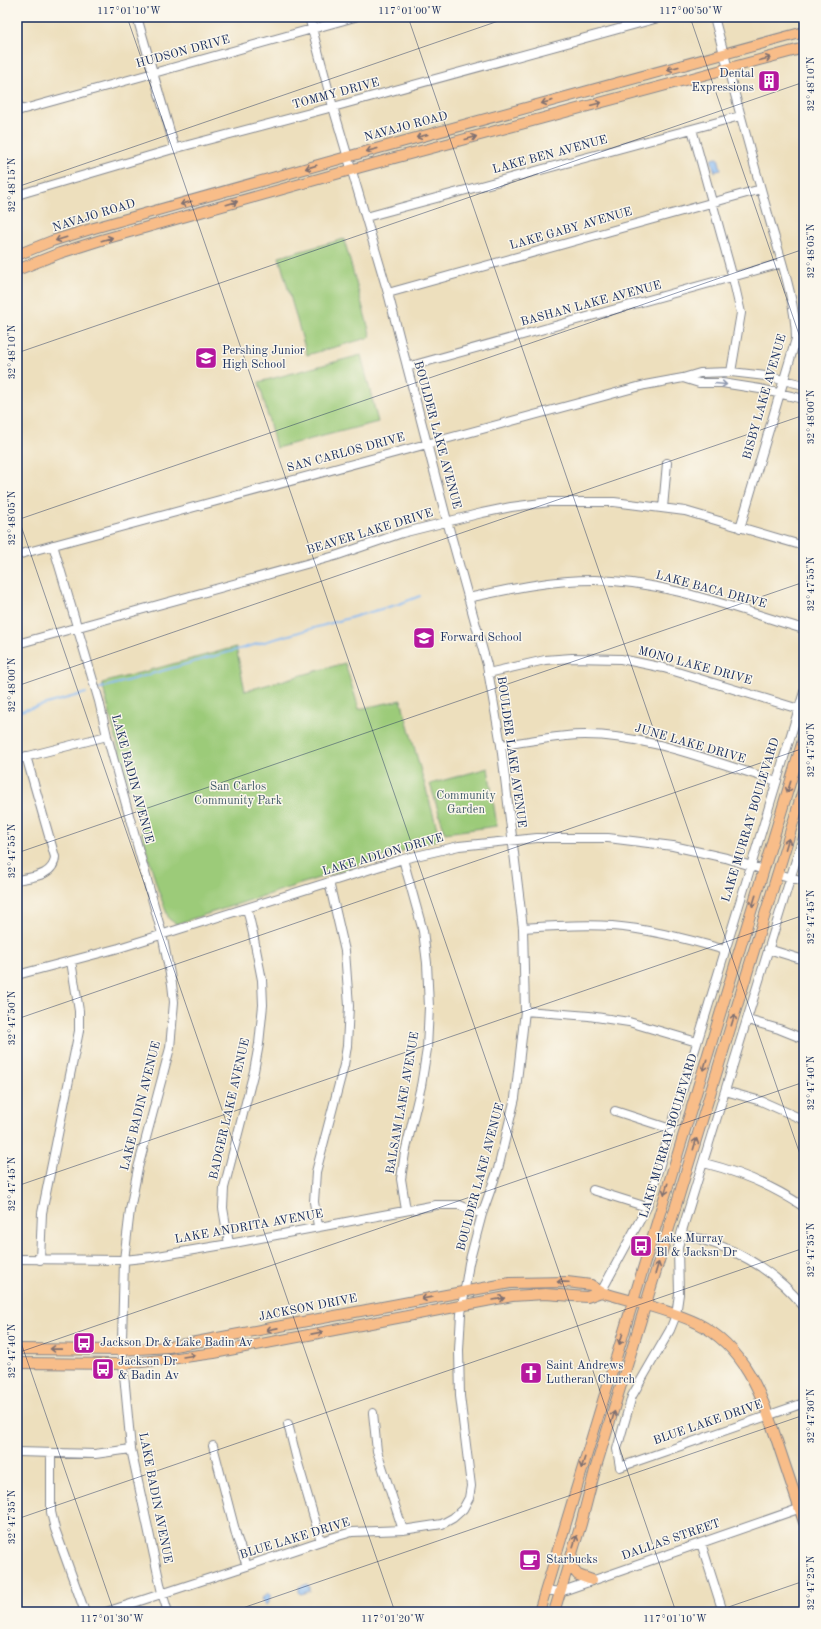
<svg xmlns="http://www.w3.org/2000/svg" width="821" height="1629" font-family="'Old Standard TT',serif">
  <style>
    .green { fill: #9ccb79; stroke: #5c7d6c }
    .water { fill: #86b9f3; stroke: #5074a8 }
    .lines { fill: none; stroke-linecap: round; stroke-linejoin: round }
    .stream { stroke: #86b9f3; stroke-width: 2 }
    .minor-casing { stroke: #84878e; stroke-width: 10 }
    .major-casing { stroke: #84878e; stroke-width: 12 }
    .minor { stroke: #fff; stroke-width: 8 }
    .major { stroke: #f8bd89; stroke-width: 10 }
    .oneway { stroke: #7e6f71 }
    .oneway2 { stroke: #8d97ae }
    .ticks { fill: none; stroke: #1b2f5e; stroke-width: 1; stroke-opacity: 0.45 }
    .labels { text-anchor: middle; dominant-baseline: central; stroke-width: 3; stroke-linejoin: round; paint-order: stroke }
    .street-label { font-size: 12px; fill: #1b2f5e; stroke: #fbf7ec }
    .poi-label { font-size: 12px; fill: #1b2f5e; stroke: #fbf7ec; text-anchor: start }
    .park-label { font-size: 12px; fill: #3b5665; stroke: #fbf7ec }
    .neatline { fill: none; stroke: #1b2f5e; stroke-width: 1.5 }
    .ticks-label { font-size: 10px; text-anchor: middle; fill: #1b2f5e }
  </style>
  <rect width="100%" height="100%" fill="#fbf7ec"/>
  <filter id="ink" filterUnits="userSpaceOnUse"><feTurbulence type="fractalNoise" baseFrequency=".025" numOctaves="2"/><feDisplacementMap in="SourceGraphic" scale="8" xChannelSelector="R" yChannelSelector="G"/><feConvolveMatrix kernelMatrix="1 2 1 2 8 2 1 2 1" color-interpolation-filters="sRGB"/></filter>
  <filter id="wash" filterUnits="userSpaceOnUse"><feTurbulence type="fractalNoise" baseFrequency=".012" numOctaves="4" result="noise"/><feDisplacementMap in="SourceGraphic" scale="16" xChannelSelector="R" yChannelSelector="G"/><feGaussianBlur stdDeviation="0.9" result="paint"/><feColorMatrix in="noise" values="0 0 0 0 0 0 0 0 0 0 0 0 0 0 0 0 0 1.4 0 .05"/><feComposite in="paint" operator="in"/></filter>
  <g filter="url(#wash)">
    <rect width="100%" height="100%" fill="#eddfbd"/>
    <path class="green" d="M344,239L371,337L307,355L279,257Z
      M361,355L378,422L276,448L259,382Z
      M236,647L245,691L345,663L359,709L401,700L440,839L176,924L169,919L158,890L128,785L102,683Z
      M488,768L497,826L445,833L430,784Z"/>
    <path class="water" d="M718,158L721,169L715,172L711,159Z
      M308,1584L310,1587V1591L301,1594L299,1592V1587Z
      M268,1593L271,1595L267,1604L265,1605L261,1599Z"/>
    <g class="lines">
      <path class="stream" d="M98,689L399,604L420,596
        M17,712L86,693"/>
    </g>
  </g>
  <g filter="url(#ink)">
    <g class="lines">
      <g class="minor-casing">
        <path id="minor" d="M137,17L175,149
          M714,17C732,83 749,148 768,214C778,251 796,300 796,339L740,528
          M17,102L20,110
          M17,111L355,17
          M692,129L733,278L741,313L731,372
          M17,195L173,149L333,107L662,17
          M366,217L740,116
          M388,293L761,189
          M407,367L782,263
          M683,378L699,383H722L760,389L804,399
          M663,508L667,463
          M53,545L99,701L107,736L162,934L172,984L174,1002L170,1048L138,1168L130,1210L124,1260L122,1341L123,1364L131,1449L162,1593L168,1612
          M17,555L645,385L683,378L700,373L731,372L766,376L804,385
          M468,598C510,589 551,580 594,580C666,581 736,609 804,629
          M17,644L335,556L402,533L482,513L511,507L549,502H614L685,511L804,546
          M488,673L545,660L572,658L621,659L664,668L799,709
          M501,745C528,742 557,735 585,735C651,735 714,763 777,781
          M17,759L107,736
          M804,834L681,1234L678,1248L679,1294L676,1315L670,1330L632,1396L617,1449L620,1467L804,1403
          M403,859L423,931L427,963L429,1007L427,1049L421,1086L405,1153L401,1179L406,1210
          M778,874L804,881
          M17,880C32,877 54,876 55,857L26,756
          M523,928C552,926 582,924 612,926C650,929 688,939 725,950
          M768,949L804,960
          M17,975L119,948L403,859L459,846L537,838H608L673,846L726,858L764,870
          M525,1011L589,1016L629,1022L697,1042
          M748,1020L779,1029L804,1039
          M725,1091L761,1101L804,1120
          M615,1111L671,1129
          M704,1163C740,1172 773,1186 804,1207
          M593,1190L647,1207
          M318,1226L314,1202L316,1172L344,1065L347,1046L349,1006L345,951L329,882
          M681,1234C729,1244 773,1268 804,1307
          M229,1244L223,1208L224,1188L254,1071L259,1044L263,1005L262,980L253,934L247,908
          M17,1259L124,1260L152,1257L229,1244L436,1205H459L482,1214
          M40,1260L42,1213L79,1031V1011L71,961
          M601,1292L647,1207L804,692
          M373,1413L377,1451L403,1530
          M288,1424L297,1460L321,1541
          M213,1446L237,1538L247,1566
          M17,1452L95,1454L131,1449
          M51,1453V1512L55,1529L85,1612
          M701,1543L723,1612
          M545,1590L560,1592L804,1507
          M106,1612L247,1566L321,1541L352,1532L403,1530L442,1524L453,1518L463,1509L469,1498L471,1486L460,1396L459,1350L461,1314L469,1263L482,1214L498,1169L515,1098L525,1011L523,928L501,745L487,665L447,521L388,293L333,107L309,17"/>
      </g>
      <g class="major-casing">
        <path id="major" d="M17,255L52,241L94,228L361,153L804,32
          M17,270L60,253L101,240L361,167L804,48
          M17,1349L123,1350L169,1347L510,1283L567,1282L591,1285L601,1292C633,1302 667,1309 697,1323C745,1347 761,1393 777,1441C786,1468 795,1495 804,1522
          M17,1363L123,1364L170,1359L214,1353L512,1296L545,1294L587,1297L601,1292
          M568,1563L578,1575L592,1580
          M539,1612L804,737
          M554,1612L581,1524L595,1470L804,787"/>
      </g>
      <use href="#minor" class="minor"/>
      <use href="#major" class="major"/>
    </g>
    <defs><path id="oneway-shaft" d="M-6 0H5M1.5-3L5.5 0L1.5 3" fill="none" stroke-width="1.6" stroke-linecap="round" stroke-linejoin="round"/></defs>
    <g class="oneway">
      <use href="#oneway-shaft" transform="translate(765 59) rotate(-15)"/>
      <use href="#oneway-shaft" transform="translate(673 68) rotate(165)"/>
      <use href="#oneway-shaft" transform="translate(547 102) rotate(165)"/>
      <use href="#oneway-shaft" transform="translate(596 104) rotate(-15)"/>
      <use href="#oneway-shaft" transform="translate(422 136) rotate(165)"/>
      <use href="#oneway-shaft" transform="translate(471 138) rotate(-15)"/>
      <use href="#oneway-shaft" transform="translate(372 150) rotate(165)"/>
      <use href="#oneway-shaft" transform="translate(311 167) rotate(164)"/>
      <use href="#oneway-shaft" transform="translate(186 203) rotate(164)"/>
      <use href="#oneway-shaft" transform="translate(232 203) rotate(-16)"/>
      <use href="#oneway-shaft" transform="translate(61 239) rotate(163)"/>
      <use href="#oneway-shaft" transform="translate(107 239) rotate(-16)"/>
      <use href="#oneway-shaft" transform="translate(789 787) rotate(107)"/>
      <use href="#oneway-shaft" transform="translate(787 844) rotate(-73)"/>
      <use href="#oneway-shaft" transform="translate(754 901) rotate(107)"/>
      <use href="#oneway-shaft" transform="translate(733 1020) rotate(-73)"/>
      <use href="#oneway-shaft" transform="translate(705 1065) rotate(107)"/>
      <use href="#oneway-shaft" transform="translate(695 1144) rotate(-73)"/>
      <use href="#oneway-shaft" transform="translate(666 1189) rotate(107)"/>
      <use href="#oneway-shaft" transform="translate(657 1268) rotate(-73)"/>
      <use href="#oneway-shaft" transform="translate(563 1282) rotate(-178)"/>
      <use href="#oneway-shaft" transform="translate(427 1298) rotate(169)"/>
      <use href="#oneway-shaft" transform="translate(499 1299) rotate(-10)"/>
      <use href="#oneway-shaft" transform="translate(272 1329) rotate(169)"/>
      <use href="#oneway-shaft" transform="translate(317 1333) rotate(-11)"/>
      <use href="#oneway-shaft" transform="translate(621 1339) rotate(107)"/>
      <use href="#oneway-shaft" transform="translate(56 1349) rotate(-179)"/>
      <use href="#oneway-shaft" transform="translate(189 1356) rotate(-9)"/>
      <use href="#oneway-shaft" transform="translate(613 1417) rotate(-74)"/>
      <use href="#oneway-shaft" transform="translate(583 1463) rotate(108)"/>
      <use href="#oneway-shaft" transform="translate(575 1541) rotate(-72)"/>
    </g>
    <use class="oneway2" href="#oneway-shaft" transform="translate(721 384) rotate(5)"/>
  </g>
  <path class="ticks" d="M127,17L676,1612M408,17L804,1166M690,17L804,349M17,20L27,17M17,187L510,17M17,353L804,82M17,514L395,1612M17,520L804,249M17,686L804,415M17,853L804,582M17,1019L804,748M17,1186L804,915M17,1331L114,1612M17,1353L804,1082M17,1519L804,1248M231,1612L804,1415M714,1612L804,1581"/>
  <defs>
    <g id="building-square" transform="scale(1.15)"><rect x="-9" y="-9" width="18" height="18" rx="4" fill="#b5179e" stroke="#fbf7ec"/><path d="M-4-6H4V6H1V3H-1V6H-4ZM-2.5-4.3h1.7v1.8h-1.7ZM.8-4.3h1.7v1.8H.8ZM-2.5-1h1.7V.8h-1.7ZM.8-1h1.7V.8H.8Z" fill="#fff"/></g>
    <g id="school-square" transform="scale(1.15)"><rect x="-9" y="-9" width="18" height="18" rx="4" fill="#b5179e" stroke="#fbf7ec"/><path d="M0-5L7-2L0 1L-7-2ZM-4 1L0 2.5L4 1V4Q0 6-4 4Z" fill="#fff"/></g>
    <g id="bus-square" transform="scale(1.15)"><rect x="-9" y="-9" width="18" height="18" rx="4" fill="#b5179e" stroke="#fbf7ec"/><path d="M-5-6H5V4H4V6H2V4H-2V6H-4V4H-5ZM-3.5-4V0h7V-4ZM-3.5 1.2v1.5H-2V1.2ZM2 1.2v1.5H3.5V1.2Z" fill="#fff"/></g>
    <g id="church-square" transform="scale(1.15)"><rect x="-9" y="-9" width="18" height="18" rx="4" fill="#b5179e" stroke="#fbf7ec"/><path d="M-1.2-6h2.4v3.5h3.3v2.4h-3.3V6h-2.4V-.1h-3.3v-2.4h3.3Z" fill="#fff"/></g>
    <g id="cafe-square" transform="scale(1.15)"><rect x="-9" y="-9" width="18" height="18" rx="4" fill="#b5179e" stroke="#fbf7ec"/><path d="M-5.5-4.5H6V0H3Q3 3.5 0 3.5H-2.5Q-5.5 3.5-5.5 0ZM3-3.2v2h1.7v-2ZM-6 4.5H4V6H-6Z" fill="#fff"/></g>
  </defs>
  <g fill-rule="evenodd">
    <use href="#building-square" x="769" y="81"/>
    <use href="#school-square" x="206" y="358"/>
    <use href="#school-square" x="424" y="638"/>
    <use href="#bus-square" x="641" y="1246"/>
    <use href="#bus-square" x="84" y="1343"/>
    <use href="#bus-square" x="103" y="1369"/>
    <use href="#church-square" x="531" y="1373"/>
    <use href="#cafe-square" x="530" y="1560"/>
  </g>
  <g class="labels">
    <g class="street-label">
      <text transform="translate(183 52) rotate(-15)">HUDSON DRIVE</text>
      <text transform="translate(336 94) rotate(-15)">TOMMY DRIVE</text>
      <text transform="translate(406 127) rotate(-15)">NAVAJO ROAD</text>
      <text transform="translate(550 155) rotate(-15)">LAKE BEN AVENUE</text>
      <text transform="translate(94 216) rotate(-17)">NAVAJO ROAD</text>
      <text transform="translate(571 229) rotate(-16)">LAKE GABY AVENUE</text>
      <text transform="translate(591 304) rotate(-15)">BASHAN LAKE AVENUE</text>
      <text transform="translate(765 397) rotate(-74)">BISBY LAKE AVENUE</text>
      <text transform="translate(437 435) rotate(75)">BOULDER LAKE AVENUE</text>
      <text transform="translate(346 453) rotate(-15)">SAN CARLOS DRIVE</text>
      <text transform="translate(370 532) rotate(-17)">BEAVER LAKE DRIVE</text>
      <text transform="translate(711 590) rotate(15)">LAKE BACA DRIVE</text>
      <text transform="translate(695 666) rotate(15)">MONO LAKE DRIVE</text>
      <text transform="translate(690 744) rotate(16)">JUNE LAKE DRIVE</text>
      <text transform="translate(511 752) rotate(82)">BOULDER LAKE AVENUE</text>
      <text transform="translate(132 779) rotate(75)">LAKE BADIN AVENUE</text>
      <text transform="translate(751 820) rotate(-73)">LAKE MURRAY BOULEVARD</text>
      <text transform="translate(383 855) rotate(-16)">LAKE ADLON DRIVE</text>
      <text transform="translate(403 1103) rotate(-80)">BALSAM LAKE AVENUE</text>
      <text transform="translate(141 1106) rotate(-76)">LAKE BADIN AVENUE</text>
      <text transform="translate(230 1109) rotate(-77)">BADGER LAKE AVENUE</text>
      <text transform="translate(669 1136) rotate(-73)">LAKE MURRAY BOULEVARD</text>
      <text transform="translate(481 1177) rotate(-75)">BOULDER LAKE AVENUE</text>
      <text transform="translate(249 1227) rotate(-10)">LAKE ANDRITA AVENUE</text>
      <text transform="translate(308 1308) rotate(-11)">JACKSON DRIVE</text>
      <text transform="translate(708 1423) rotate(-19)">BLUE LAKE DRIVE</text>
      <text transform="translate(155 1498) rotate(79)">LAKE BADIN AVENUE</text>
      <text transform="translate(295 1539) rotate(-17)">BLUE LAKE DRIVE</text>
      <text transform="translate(671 1540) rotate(-19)">DALLAS STREET</text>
    </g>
    <g class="poi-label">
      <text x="754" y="74" text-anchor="end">Dental<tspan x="754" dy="14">Expressions</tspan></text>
      <text x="222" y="351">Pershing Junior<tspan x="222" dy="14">High School</tspan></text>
      <text x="440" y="638">Forward School</text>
      <text x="656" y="1239">Lake Murray<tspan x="656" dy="14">Bl &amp; Jacksn Dr</tspan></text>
      <text x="100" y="1343">Jackson Dr &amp; Lake Badin Av</text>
      <text x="118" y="1362">Jackson Dr<tspan x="118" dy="14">&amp; Badin Av</tspan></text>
      <text x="546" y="1366">Saint Andrews<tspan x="546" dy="14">Lutheran Church</tspan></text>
      <text x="546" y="1560">Starbucks</text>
    </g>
    <g class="park-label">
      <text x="238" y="787">San Carlos<tspan x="238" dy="14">Community Park</tspan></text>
      <text x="466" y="796">Community<tspan x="466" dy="14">Garden</tspan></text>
    </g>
  </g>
  <rect width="821" height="1629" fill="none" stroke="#fbf7ec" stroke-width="44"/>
  <rect x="22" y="22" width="777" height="1585" class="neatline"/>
  <g class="ticks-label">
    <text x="129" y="14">117°01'10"W</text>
    <text x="410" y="14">117°01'00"W</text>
    <text x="691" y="14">117°00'50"W</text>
    <text transform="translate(810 84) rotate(-90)" y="4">32°48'10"N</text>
    <text transform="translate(11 185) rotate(-90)" y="4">32°48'15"N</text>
    <text transform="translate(810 251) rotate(-90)" y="4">32°48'05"N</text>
    <text transform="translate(11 352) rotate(-90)" y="4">32°48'10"N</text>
    <text transform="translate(810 417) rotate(-90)" y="4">32°48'00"N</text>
    <text transform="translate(11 518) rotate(-90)" y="4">32°48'05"N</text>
    <text transform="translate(810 584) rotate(-90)" y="4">32°47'55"N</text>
    <text transform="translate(11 685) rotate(-90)" y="4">32°48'00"N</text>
    <text transform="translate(810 750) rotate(-90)" y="4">32°47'50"N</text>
    <text transform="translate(11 851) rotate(-90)" y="4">32°47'55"N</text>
    <text transform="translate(810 917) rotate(-90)" y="4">32°47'45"N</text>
    <text transform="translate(11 1018) rotate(-90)" y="4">32°47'50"N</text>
    <text transform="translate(810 1083) rotate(-90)" y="4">32°47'40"N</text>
    <text transform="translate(11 1184) rotate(-90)" y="4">32°47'45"N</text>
    <text transform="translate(810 1250) rotate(-90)" y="4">32°47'35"N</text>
    <text transform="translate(11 1351) rotate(-90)" y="4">32°47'40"N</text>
    <text transform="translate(810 1416) rotate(-90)" y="4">32°47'30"N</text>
    <text transform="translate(11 1517) rotate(-90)" y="4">32°47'35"N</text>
    <text transform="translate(810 1583) rotate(-90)" y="4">32°47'25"N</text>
    <text x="112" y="1622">117°01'30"W</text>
    <text x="393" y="1622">117°01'20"W</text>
    <text x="675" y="1622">117°01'10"W</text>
  </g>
</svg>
